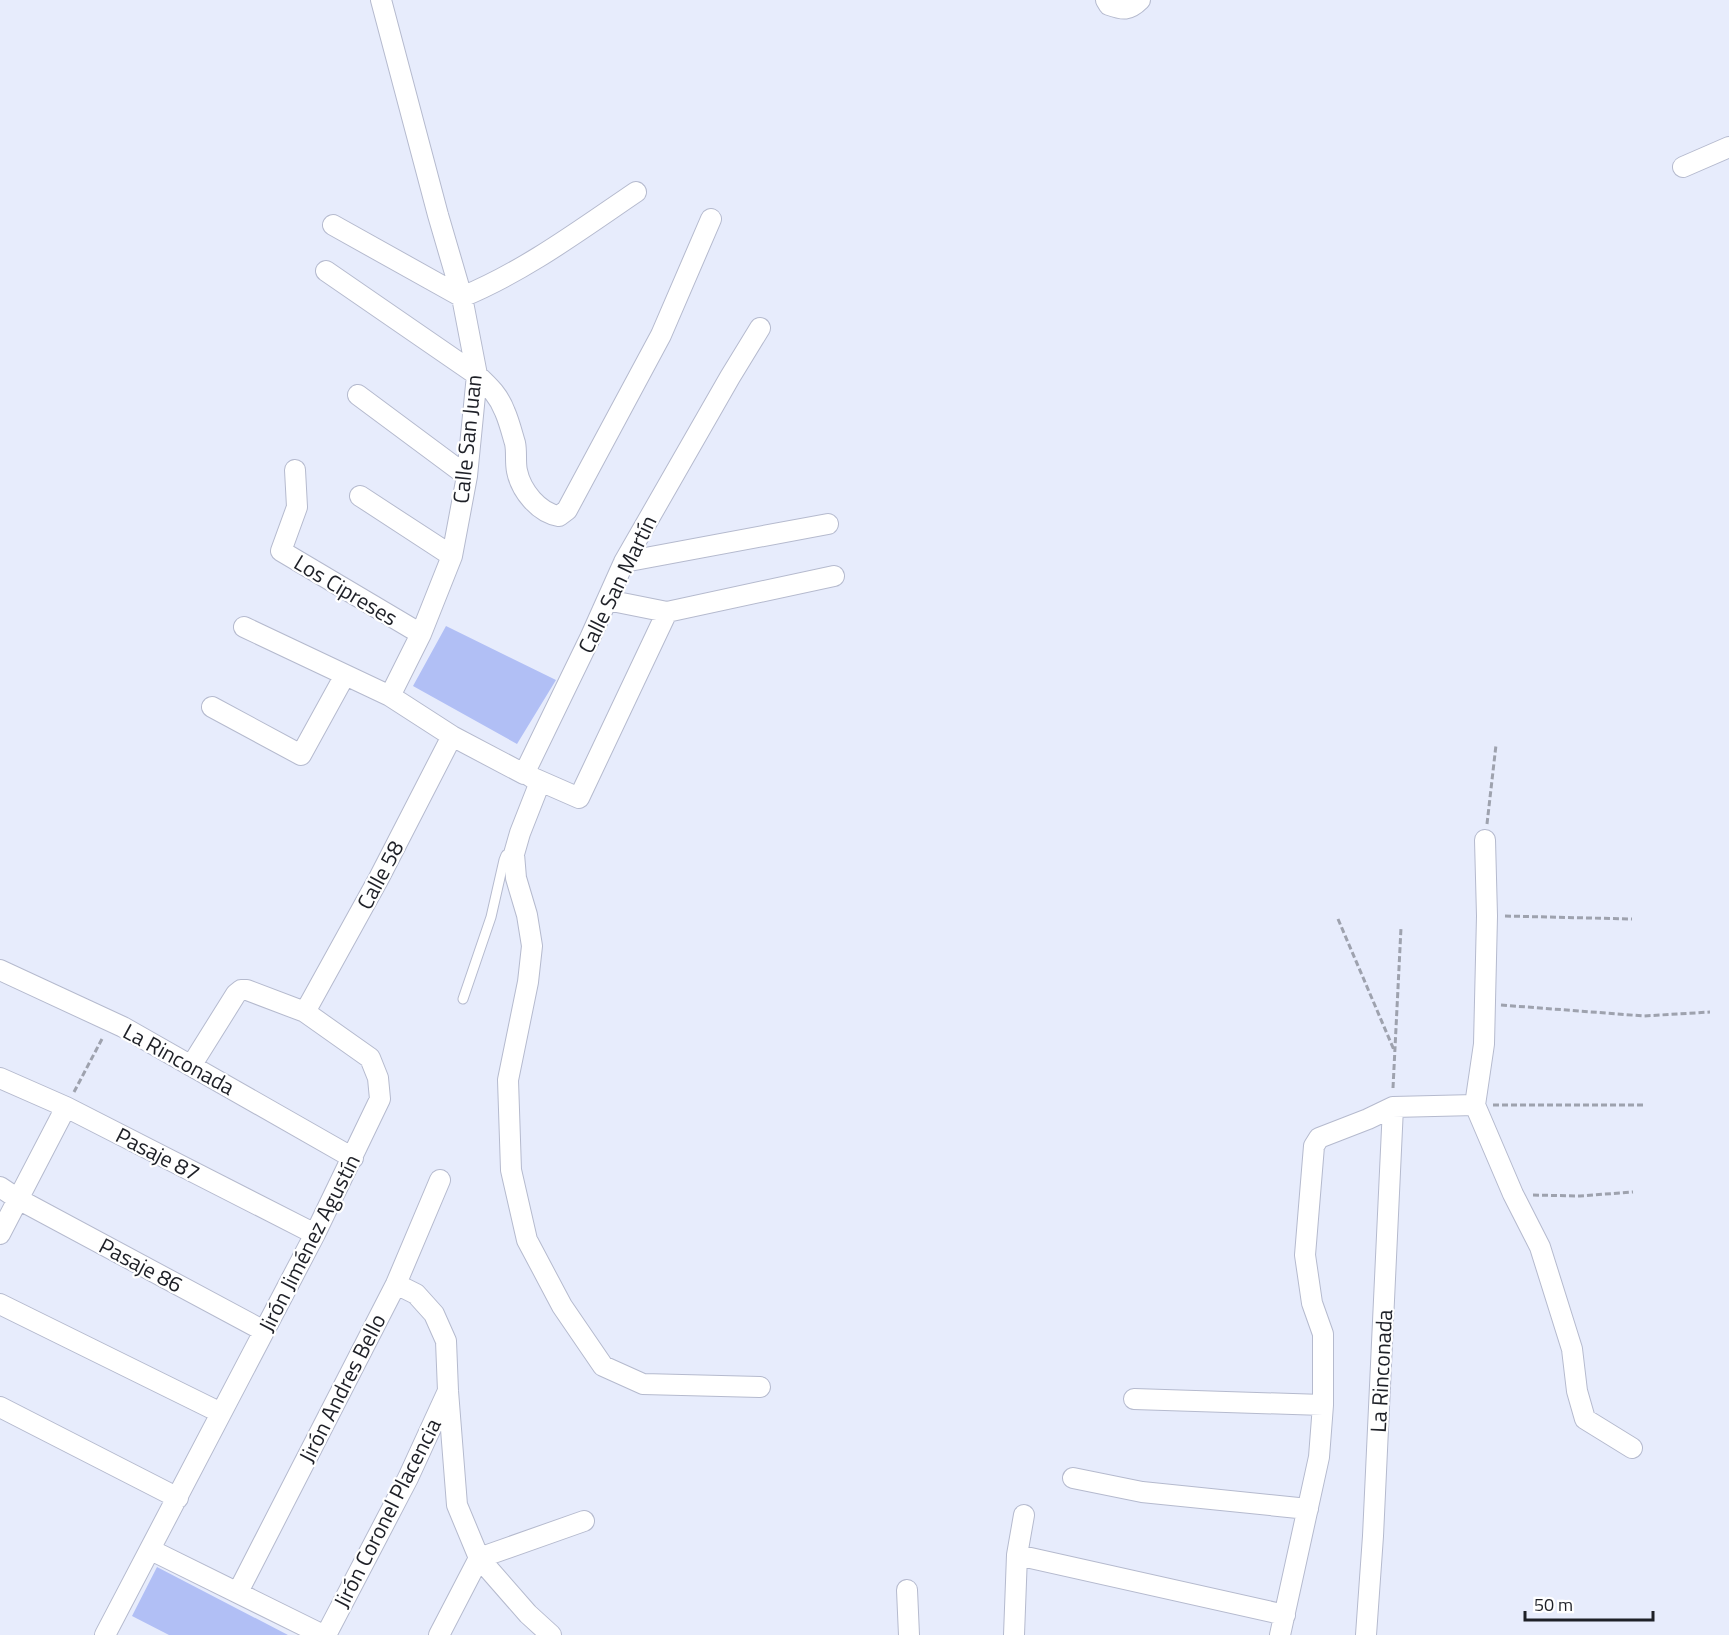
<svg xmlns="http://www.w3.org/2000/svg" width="1729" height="1635" font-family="'Titillium Web',sans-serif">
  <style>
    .green { fill: #b1bff5 }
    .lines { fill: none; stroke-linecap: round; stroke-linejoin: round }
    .lane-casing { stroke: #b5bace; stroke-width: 11 }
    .street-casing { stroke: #b5bace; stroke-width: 22 }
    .path { stroke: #9ea2ae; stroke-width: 3; stroke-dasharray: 6 3; stroke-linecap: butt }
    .lane { stroke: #fff; stroke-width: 9 }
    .street { stroke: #fff; stroke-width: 20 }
    .labels { text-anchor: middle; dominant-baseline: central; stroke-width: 4.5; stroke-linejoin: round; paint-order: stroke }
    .street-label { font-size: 22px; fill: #1e2027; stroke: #fff }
  </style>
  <rect width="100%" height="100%" fill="#e7ecfc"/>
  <path class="green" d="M446,626L556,680L517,744L413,686Z
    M157,1567L288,1635H169L132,1616Z"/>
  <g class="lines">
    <g class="lane-casing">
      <path id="lane" d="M463,999L491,917L504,860L506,855L512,854"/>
    </g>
    <g class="street-casing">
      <path id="street" d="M381,0L438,215L462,297L477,375L467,476L452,556L421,634L390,696L452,736L524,774L590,638L624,562L730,377L760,328
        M1106,0L1109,5C1123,10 1129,11 1140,0
        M1683,167L1729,147
        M333,225L462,297C525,271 580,230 636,192
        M326,271L477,375C490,387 499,396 505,412C509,421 512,433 515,443C517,452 515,462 517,471C521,491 539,513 559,516L567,510L661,335L711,219
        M358,395L467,476
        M295,470L297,507L281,551L421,634
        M360,496L452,556
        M624,562L828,524
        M607,600L667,612L834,576
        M244,627L390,696
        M212,707L301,755L345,675
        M531,777L579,798L667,612
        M540,782L520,833L514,854L516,878L527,915L532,946L528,982L508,1080L511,1170L527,1240L562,1306L603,1366L643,1384L760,1387
        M1485,840L1487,916L1484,1044L1475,1105L1513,1194L1540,1247L1572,1349L1577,1391L1585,1419L1632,1448
        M0,970L123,1027L353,1158
        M305,1012L379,878L452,736
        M0,1078L66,1107L315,1234
        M0,1187L18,1199L264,1331
        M0,1234L66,1107
        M396,1284L416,1294L434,1314L446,1341L448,1391L457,1505L479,1558L528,1614L551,1635
        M0,1304L221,1413
        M1134,1399L1323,1405
        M0,1407L178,1498
        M1073,1478L1142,1492L1308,1509
        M151,1550L323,1635
        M1017,1555L1285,1615
        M907,1590L909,1635
        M238,1592L396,1284L440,1180
        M105,1635L315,1234L380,1099L378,1078L370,1058L305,1012L247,990H241L236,994L191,1066
        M326,1635L408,1478L447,1393
        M439,1635L479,1558L584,1521
        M1014,1635L1017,1555L1024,1515
        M1280,1635L1319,1457L1323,1405V1334L1312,1303L1305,1255L1314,1146L1319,1138L1368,1119L1393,1107L1475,1105
        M1366,1635L1373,1536L1393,1107"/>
    </g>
    <path class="path" d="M1487,824L1496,745
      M1505,916L1632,919
      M1338,919L1394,1050
      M1501,1005L1644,1016L1710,1012
      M1393,1088L1401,928
      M74,1092L103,1037
      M1493,1105H1644
      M1533,1195L1580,1196L1633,1192"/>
    <use href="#lane" class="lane"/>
    <use href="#street" class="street"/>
  </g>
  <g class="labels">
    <g class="street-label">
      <text transform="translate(467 439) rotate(-84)">Calle San Juan</text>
      <text transform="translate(617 584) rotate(-64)">Calle San Martín</text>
      <text transform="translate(346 590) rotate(31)">Los Cipreses</text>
      <text transform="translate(380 875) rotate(-62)">Calle 58</text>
      <text transform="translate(179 1059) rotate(29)">La Rinconada</text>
      <text transform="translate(158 1154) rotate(27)">Pasaje 87</text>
      <text transform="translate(309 1243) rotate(-63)">Jirón Jiménez Agustín</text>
      <text transform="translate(141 1265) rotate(28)">Pasaje 86</text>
      <text transform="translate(1381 1371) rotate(-87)">La Rinconada</text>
      <text transform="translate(342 1388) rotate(-63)">Jirón Andres Bello</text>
      <text transform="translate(387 1513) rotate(-63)">Jirón Coronel Placencia</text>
    </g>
  </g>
  <path d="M1525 1611v9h128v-9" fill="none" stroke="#1e2027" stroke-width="3"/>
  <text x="1534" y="1611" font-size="18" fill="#1e2027" stroke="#ffffff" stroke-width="4.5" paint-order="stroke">50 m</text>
</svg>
